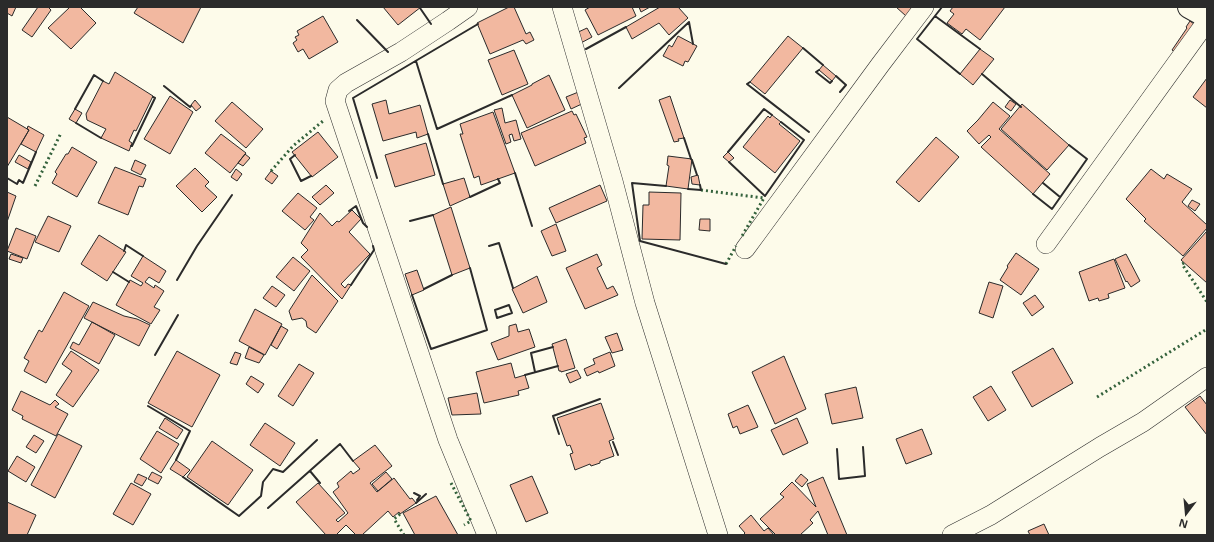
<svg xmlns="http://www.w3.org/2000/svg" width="1214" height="542" font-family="'Open Sans',sans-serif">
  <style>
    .building { fill: #f2b8a0; stroke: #2b2b2b }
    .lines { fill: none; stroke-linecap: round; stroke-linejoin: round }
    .minor-casing { stroke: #2b2b2b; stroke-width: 20 }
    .secondary-casing { stroke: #2b2b2b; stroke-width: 24 }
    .minor { stroke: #fdfbea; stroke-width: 19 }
    .secondary { stroke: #fdfbea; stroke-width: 22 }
    .hedge { stroke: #34623c; stroke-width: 3; stroke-dasharray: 2 3; stroke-linecap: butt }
    .wall { stroke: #2b2b2b; stroke-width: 2 }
  </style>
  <rect width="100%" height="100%" fill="#fdfbea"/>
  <path class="building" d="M7,7H16L12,16L7,13Z
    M38,7H48L51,10L32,37L22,30Z
    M70,7H80L96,23L71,49L48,28Z
    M138,7H201L183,43L134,13Z
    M383,7H421L398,25Z
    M509,7H514L526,34L530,32L534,40L526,44L523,40L490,54L477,23Z
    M590,7H632L636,16L598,35L585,10Z
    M639,7H650L641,12Z
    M660,7H678L688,18L669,35L659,23L632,39L626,27Z
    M896,7H915L906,16Z
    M953,7H1005L980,40L966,29L962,34L947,23L954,14L950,11Z
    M323,16L338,42L309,59L303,49L298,52L293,43L297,40L295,37L299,35L297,31Z
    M1190,21L1199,28L1179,55L1172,50L1187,28L1186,27Z
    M587,28L592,37L579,44L574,34Z
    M678,36L697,46L688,62L685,61L683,66L663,56L669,45L672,47Z
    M788,36L803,48L765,94L750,82Z
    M980,49L994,59L973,85L960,74Z
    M514,50L528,84L502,95L488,60Z
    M823,65L836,76L832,81L819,70Z
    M115,72L153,96L136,131L134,130L129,141L132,143L129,151L101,138L106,129L87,120L86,114L103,81L109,84Z
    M549,75L565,110L527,128L512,95L532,85V84Z
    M1207,78V108L1193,97Z
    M581,91L586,102L571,109L566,97Z
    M170,96L193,112L170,154L144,139Z
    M670,96L684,138L678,139L679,141L674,142L659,100Z
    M195,100L201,107L196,111L191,105Z
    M386,100L389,114L420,105L428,134L417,138L416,132L383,141L372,104Z
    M1010,100L1016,104L1011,111L1005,107Z
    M232,102L263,129L246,148L215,121Z
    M993,102L1010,116L999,129L1050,174L1033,194L981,147L991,137L989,135L979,144L967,131L978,120Z
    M1022,104L1069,145L1047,170L1001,129Z
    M502,108L505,123L516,120L521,139L514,141L512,134L509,135L511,142L506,144L494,110Z
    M75,109L82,113L76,123L69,119Z
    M572,111L574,115L576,114L587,137L584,138L586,143L535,166L521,133Z
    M493,112L515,173L481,185L479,176L474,178L460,134H463L460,124Z
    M772,115L781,122L779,124L800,141L775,173L743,147L768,116L770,118Z
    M7,117L29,130L7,167Z
    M28,126L44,135L36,152L21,144L29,130L27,129Z
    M318,132L338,157L312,177L292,152Z
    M221,134L246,153L230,173L205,153Z
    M936,137L959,157L919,202L896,182Z
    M426,143L435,175L395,187L385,155Z
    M72,147L97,162L77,197L52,183L57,174L55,172L66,154H68Z
    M728,152L734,158L729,162L723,157Z
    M245,154L250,158L243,166L238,163Z
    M19,155L31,162L28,169L15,162Z
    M668,156L692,159L688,189L666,186L669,166L667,165Z
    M135,160L146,165L141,175L131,170Z
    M115,167L146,179L143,187L139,186L128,215L98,203Z
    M195,168L209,182L205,186L217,197L202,212L176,186Z
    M236,169L242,174L237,181L231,177Z
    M1151,169L1164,179L1167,174L1192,189L1182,202L1207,225V228L1183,256L1144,221L1146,219L1126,199Z
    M271,171L278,176L272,184L265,179Z
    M698,175L700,185L692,184L691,177Z
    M464,178L470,197L450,206L443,184Z
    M326,185L334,193L320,205L312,197Z
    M600,185L607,201L556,223L549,208Z
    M7,192L16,196L7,222Z
    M649,192L681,193L680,240L642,239L643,205H649Z
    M298,193L317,208L310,217L314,220L305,230L282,211Z
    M1192,200L1200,204L1195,211L1188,206Z
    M451,207L470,268L452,275L433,215Z
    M352,210L361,219L349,232L370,254L341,284L345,288L348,284L351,285L342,299L301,257L308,250L301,243L320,213L332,226L337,221L339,222Z
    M48,216L71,226L59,252L35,242Z
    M700,219H710V231L699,230Z
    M556,224L566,251L552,256L541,231Z
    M16,228L36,236L27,259L7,251Z
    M1207,231V283L1181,260Z
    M99,235L126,252L107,281L81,264Z
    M1016,253L1039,269L1021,295L1000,280L1008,267L1007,266Z
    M11,254L23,258L21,263L9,259Z
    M597,254L602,265L597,268L607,289L613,286L618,295L585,309L566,268Z
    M1126,254L1140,281L1131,287L1127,281L1126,282L1115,259Z
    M143,256L166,271L159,283L149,277L145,282L154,288L155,285L164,291L154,307L160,310L151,324L116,305L130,280L141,286L143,283L131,276Z
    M293,257L310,271L294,291L276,277Z
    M1114,259L1125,288L1108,294L1109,298L1099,301L1098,298L1089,301L1079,272Z
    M417,270L424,290L412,295L405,274Z
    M312,275L338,301L316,333L307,327L306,321L302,318L292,320L289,311Z
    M537,276L547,302L523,313L512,289Z
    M989,282L1003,286L993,318L979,313Z
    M272,286L285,295L276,307L263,298Z
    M64,292L89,306L46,383L24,371L29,361L24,358L39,330L42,332Z
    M1035,295L1044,307L1032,316L1023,303Z
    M93,302L124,316L137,319L150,325L139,346L84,318Z
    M255,309L282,324L265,355L239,341Z
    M92,322L115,335L99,364L70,348L73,342L79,345Z
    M516,324L518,332L529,329L535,347L498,360L491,343L509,336V326Z
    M281,326L288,330L277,349L271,345Z
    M617,333L623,350L612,353L605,337Z
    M566,339L575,368L561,372V371H559L552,344Z
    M249,347L264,355L259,363L245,358Z
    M1053,348L1073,383L1032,407L1012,372Z
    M71,351L99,370L73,407L56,395L72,371L62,364Z
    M177,351L220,375L192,427L148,403Z
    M235,352L241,354L237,365L230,363Z
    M610,352L615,366L599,373L598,371L587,376L584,369L595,364L593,359Z
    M784,356L806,409L775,424L752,372Z
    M511,363L515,378L525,375L529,388L518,391L519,395L484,403L476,372Z
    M299,364L314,373L293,406L278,396Z
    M577,370L581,378L570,383L566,374Z
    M251,376L264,384L258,393L246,384Z
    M991,386L1006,410L988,421L973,397Z
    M856,387L863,418L832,424L825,394Z
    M21,391L50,405L55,400L59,404L55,407L68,414L56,436L22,419L23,416L12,410Z
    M477,393L481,414L452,415L448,398Z
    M1200,396L1207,405V435L1185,407Z
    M601,403L614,439L609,441L614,456L600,461V463L591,466L590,464L575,470L570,454L573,453L570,445L567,446L557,418Z
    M748,405L758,427L740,434L737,426L733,428L728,414Z
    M165,418L183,430L177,439L159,428Z
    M797,418L808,443L783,455L771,430Z
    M265,423L295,443L280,466L250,445Z
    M922,429L932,454L906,464L896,439Z
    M157,431L179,444L161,473L140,459Z
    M58,434L82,446L55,498L31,485Z
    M34,435L44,441L36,453L26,447Z
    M212,441L253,470L228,505L187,477Z
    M375,445L392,466L370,483L377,492L394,478L410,499L412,498L416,503L400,514L399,512L393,517L388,511L362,535H356L346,525L336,535H326L296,502L318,483L345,513L336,520L338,522L348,513L333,492L339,487L337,483L351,471L353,474L360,469L353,461Z
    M17,456L35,467L26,482L8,471Z
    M176,460L190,470L183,477L170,469Z
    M152,472L162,477L158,484L148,479Z
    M386,472L392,479L378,491L372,484Z
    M138,474L147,478L142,486L134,482Z
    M801,474L808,480L802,487L795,481Z
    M532,476L548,513L526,522L510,485Z
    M823,477L847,535H828L818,511L810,520L813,523L800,535H776L760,519L784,497L780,494L792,482L816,507L807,484Z
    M131,483L151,494L133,525L113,514Z
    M436,496L458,535H415L403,513Z
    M7,502L36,515L27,535H7Z
    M751,515L764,531L768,528L774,535H743L745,533L739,526Z
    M1044,524L1049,535H1030L1028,531Z"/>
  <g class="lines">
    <g class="minor-casing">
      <path id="minor" d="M468,7L448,21L401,52L346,83L338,90L335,101L448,440L487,535
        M562,7L613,181L645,303L718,535
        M1046,244L1207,21
        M745,249L880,65L924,7
        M952,535L991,515L1100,447L1143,422L1207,377"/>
    </g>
    <g class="secondary-casing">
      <path id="secondary" d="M1189,7L1207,17"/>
    </g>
    <use href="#minor" class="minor"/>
    <use href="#secondary" class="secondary"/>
    <path class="hedge" d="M271,171L293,146L323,121
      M35,186L61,133
      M701,190L764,198L742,236
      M1184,263L1182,264L1207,302
      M726,264L736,246
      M1097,397L1207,329
      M451,483L471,521L464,525
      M400,514L394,519L404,535"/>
    <path class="wall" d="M942,7L917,39L960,74
      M420,8L431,24
      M935,16L980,49
      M357,20L388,52
      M803,48L823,65
      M586,49L626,27
      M416,61L437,129L512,95
      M819,70L816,72L830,83L832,81
      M982,74L1021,107
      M836,76L846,85L840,92
      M750,82L747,84L809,132
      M164,86L190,107L191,106
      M619,88L689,22L693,44
      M75,109L94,75L103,81
      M76,123L101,138
      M428,134L443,184
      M684,138L691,159
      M131,146H132L155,98L153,97
      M728,152L764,109L772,115
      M295,155L290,159L301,181L311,176
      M692,160L697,175
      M729,162L765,196L804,140L781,122
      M515,173L532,226
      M7,178L17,184L19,180L23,183L36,152
      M377,178L353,98L478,24
      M1043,183L1060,197
      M666,186L632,183L640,241L726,264
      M688,189L701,190L700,185
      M1033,194L1052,209L1087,159L1069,145
      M470,197L500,183L498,179
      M349,211L356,206L363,223L367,227
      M410,221L433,215
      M489,246L499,243L513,288
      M124,251L126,245L143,256
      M113,272L129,282
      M177,280L197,246L232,195
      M351,285L374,250L373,246
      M424,289L452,275
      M412,295L431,349L487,330L470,268
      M509,305L512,313L497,318L495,310Z
      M155,355L178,315
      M535,372L531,353L553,347
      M525,375L558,366
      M148,406L190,431L176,460
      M559,434L553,416L600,399
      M613,442L618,455
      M837,449L839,479L865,476L863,447
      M310,471L320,483
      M183,477L239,516L261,496L263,482L273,469L283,472L317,440
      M414,493L420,496L417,500
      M416,503L426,494
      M268,508L340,444L353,461"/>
  </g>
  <rect width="1214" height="542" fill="none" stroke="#2b2b2b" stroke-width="16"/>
  <g transform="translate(1186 514) rotate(196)" stroke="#fdfbea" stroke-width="3" paint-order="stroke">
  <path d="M0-3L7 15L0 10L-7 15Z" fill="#2b2b2b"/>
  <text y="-6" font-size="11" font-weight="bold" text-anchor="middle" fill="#2b2b2b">N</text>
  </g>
</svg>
